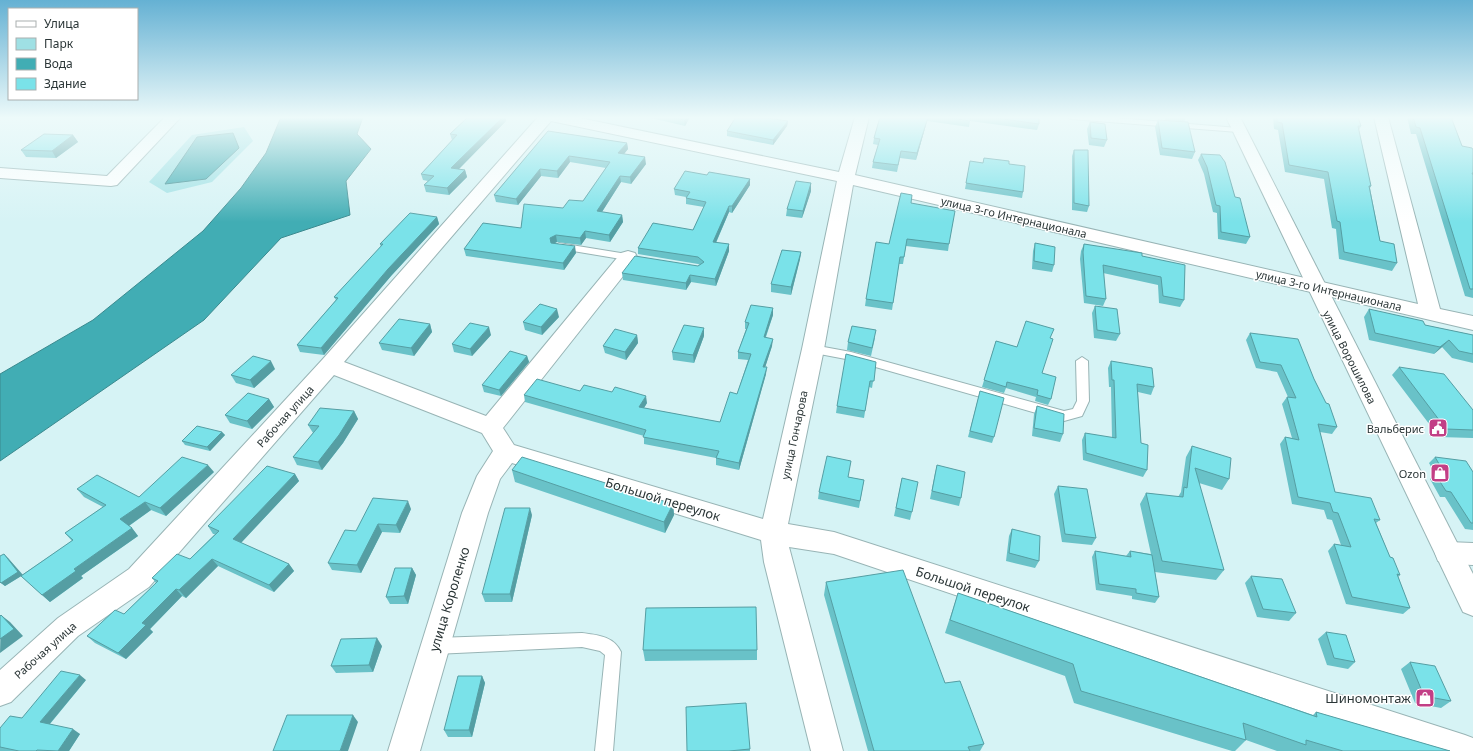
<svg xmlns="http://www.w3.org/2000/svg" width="1473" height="751" font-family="'Noto Sans',sans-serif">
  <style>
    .green { fill: #9fe0e4 }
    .water { fill: #41adb4; stroke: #3a898e }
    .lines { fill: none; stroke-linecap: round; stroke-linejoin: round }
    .lane-casing { stroke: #98b4b5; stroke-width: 2 }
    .street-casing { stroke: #98b4b5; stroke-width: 2 }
    .secondary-casing { stroke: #98b4b5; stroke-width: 2 }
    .lane { fill: #fff; fill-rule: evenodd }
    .street { fill: #fff; fill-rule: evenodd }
    .secondary { fill: #fff; fill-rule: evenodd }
    .wall { fill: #69c2c8 }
    .shaded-wall { fill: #559ea3 }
    .building { fill: #7ae2e9; stroke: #559ea3 }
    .labels { text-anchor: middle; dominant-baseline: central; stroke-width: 3; stroke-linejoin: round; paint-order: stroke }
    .street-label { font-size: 11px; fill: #2b3637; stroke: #fff }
    .poi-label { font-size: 11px; fill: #2b3637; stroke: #fff; text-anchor: end }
    .near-street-label { font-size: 13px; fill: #2b3637; stroke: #fff }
    .near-poi-label { font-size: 13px; fill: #2b3637; stroke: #fff; text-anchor: end }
  </style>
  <rect width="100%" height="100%" fill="#d6f3f5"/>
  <path class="green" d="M244,127L253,141L212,182L167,193L149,182L192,135Z"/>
  <path class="water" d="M281,117H363L357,134L371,149L346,181L350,215L281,238L204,320L0,461V374L93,320L203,231L241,188L266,153Z
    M233,133L239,148L206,179L165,184L197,137Z"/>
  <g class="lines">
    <g class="lane-casing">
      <path id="lane" d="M1067,117H1104L1238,128L1242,130L1238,132L1071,119Z
        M559,243L633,255L638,258L633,261L555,248L554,246Z
        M813,345L851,352L1064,411L1073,409L1077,401L1076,361L1082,357L1088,361L1089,401L1082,416L1064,421L851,360L809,352L807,349Z
        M582,633C597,635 614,636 621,652L613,751H595L605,655L600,651L582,647L435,654L429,651L427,646L429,641L435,638Z"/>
    </g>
    <g class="street-casing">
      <path id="street" d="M165,117H181L117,185L111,186L0,178V168L107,176Z
        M538,117H575L839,172L855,117H869L855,175L1418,304L1374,117H1388L1440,309L1473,316V330L853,185L824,349L788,524L834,532L1465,735L1473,738V751H1417L834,554L789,547L843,751H811L764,562L761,540L512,463L500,479L488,513L420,751H388L462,513L477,476L493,451L482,433L334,375L149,587L78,636L11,702L0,706V670L58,618L129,569L322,360ZM551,121L837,181L802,349L763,519L514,445L503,428L635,261L637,257L635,253L628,251L621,253L486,416L344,362Z
        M1448,542L1473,543V565L1448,564L1438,561L1435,553L1438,545Z"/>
    </g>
    <g class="secondary-casing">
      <path id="secondary" d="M1226,117H1240L1473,574V616L1463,612Z"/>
    </g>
    <use href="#lane" class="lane"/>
    <use href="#street" class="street"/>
    <use href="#secondary" class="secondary"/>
  </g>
  <path class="wall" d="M468,117H506V121L459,169L465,170L467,177L449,195L426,192L424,185L428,181L423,180L421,174L452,140L450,134Z
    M647,117H690L685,126Z
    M880,117H1039V124L1037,130L970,121L969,127L927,121L916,160L900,158L897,172L872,168L873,162L878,145L873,144L874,138Z
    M1165,117H1186L1184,122L1165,120Z
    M1273,117H1358L1361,126L1359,130L1371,186L1370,188L1380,241L1397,263L1392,271L1339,259L1336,229L1332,228L1324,179L1285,172L1278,130L1274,129Z
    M1407,117H1451L1462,146L1473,150V298L1465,296L1416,134H1411Z
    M1158,120L1195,152L1192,159L1160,155L1155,127Z
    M788,121L787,126L773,145L727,136V131Z
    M1090,122L1107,140L1104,147L1089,145L1087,129Z
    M548,131L627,143L628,149L624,154L646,164L631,184L621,182L602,212L622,215L623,222L610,242L586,238L581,245L557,242L554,243L576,253L564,270L466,256L464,249L521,228L563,208L583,201L606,168L570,162L558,178L541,176L518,205L496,202L494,195Z
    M73,135L78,142L56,158L26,157L21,150Z
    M1074,150L1089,206L1087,212L1072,210V156Z
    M1201,154L1235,197L1250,237L1246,244L1218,239L1217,213L1213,212L1204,174L1198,160Z
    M984,158L1009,164L1023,192L1022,198L965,189L970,161L983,163Z
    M707,175L750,179V185L732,213L729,212L716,243L729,244V251L716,286L691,282L686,290L623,280L622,273L698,266L700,265L698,264L638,254V248L693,230L704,207L686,204V197L675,195L674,189Z
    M811,183V191L802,218L786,216L787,209Z
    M911,203L949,244L948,251L906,246L903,264H899L892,310L865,306L866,299L889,244Z
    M437,217L439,224L391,276L324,355L300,352L297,345L336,300L334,297L381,247L380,244Z
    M1035,243L1054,265L1052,272L1032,269L1033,251Z
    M1084,244L1142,256L1184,300L1180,307L1159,303L1158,285L1103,273L1106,299L1103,306L1084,303L1080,259L1081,251Z
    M801,252L800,259L791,295L771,292V284Z
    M1095,306L1120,334L1116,341L1094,338L1092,313Z
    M773,308V315L766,337L772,346L765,367L766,374L739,470L716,465V458L644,444V436L525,402L524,395L580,391L647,403L644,408L720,422L737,394L748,360L738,359V352L746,329H745V322Z
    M1369,309L1425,325L1473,335V363L1452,358L1442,347L1434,354L1369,340L1364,317Z
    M559,317L542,335L525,330L523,322Z
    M430,324L432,332L414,356L382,350L379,343Z
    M1250,333L1314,379L1337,427L1332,434L1320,432L1335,492L1380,520L1376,523L1390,557L1400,575L1398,577L1410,608L1403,614L1346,604L1328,551L1334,544L1341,545L1332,520L1327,519L1324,510L1292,504L1280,444L1285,437L1292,438L1282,404L1287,397H1288L1277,372L1256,368L1246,340Z
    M491,335L472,356L454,352L452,344Z
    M637,335L638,343L626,360L605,353L603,346Z
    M704,336L694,363L673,360L672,352Z
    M875,338L871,356L847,350L848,342Z
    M1050,338L1042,373L1051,399L1048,405L1035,401L1036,397L1006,388L1004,393L982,387L996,341L1017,347Z
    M527,356L529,362L501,396L484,392L482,385Z
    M1111,361L1154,387L1151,395L1138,392L1141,443L1147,470L1143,477L1083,460L1082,440L1085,433L1112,438L1111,387H1109L1108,368Z
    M876,362L872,388L869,387L864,418L836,413L837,406Z
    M1399,367L1473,410V438L1439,437L1392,375Z
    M275,369L254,388L236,383L231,375Z
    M980,391L994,437L992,443L968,437Z
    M269,399L274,407L252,429L230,423L225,415Z
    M1037,406L1063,434L1060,442L1032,436L1034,414Z
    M354,411L358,419L343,443L322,470L297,465L293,457L313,433L308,425Z
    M222,432L225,435L210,451L185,445L182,441Z
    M1192,446L1229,479L1222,490L1199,483L1224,570L1216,580L1155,572L1159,597L1155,603L1132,599V596L1096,590L1092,557L1095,551L1126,556L1130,551L1151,554L1140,504L1146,493L1178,497L1181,492L1186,457Z
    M1435,457L1473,472V530L1465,529L1445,497H1440L1430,479L1435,474L1429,463Z
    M937,465L961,498L959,506L930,499L935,473Z
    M512,470L673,504L674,515L665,533L515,482Z
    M214,472L166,516L151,510L129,526L132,528L138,536L81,576L83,578L50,602L21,576L5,586L1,583L8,558L22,575L72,541L65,533L103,507L84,497L77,489L139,497Z
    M295,474L299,481L241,543L289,564L294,571L274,592L218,566L186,598L182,596L150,629L153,632L126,659L95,643L87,636L124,614L156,583L152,578L190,559L215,534H213L208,526Z
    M848,477L864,480L859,508L818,499L819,492Z
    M902,478L912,512L910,520L894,516Z
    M1058,486L1096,538L1092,545L1062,542L1054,494Z
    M411,509L400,533L382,532L361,573L332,570L328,563L356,531Z
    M532,515L512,602H485L482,594Z
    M1012,529L1039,561L1035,568L1006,561L1009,536Z
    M412,568L416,575L408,604H390L386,597Z
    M1251,576L1296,613L1289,621L1257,617L1245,583Z
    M826,582L945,683L984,744L980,751H868L824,595Z
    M958,593L1313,715L1316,712L1450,751H1277L1246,740L1235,751H1232L1074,703L1065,676L945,633Z
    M1326,632L1355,662L1348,669L1327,665L1318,639Z
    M382,646L373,672L336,673L331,666Z
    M643,650H757V660L645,661Z
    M1410,662L1451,701L1441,708L1415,703L1401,669Z
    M482,676L485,683L472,737H448L444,730Z
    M86,680L50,724L80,734L69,751H0V728L22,718Z
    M746,703L750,751H687Z"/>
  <path class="shaded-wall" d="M502,117H506V121L453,175L451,168Z
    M686,117H690L685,126L684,120Z
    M928,117L927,121L916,160L917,153Z
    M788,121L787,126L773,145V140Z
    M73,135L78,142L56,158L52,151Z
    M627,143L628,149L619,160L618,153Z
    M569,156L570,162L558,178L557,171Z
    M645,157L646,164L631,184L630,177Z
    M540,169L541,176L518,205L516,199Z
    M465,170L467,177L449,195L447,188Z
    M620,176L621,182L598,218L597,211Z
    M750,179V185L732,213V206Z
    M811,183V191L802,218L803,211Z
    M729,206V212L713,249V242Z
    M622,215L623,222L610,242L609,235Z
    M437,217L439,224L391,276L324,355L321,348L388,269Z
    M585,231L586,238L581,245L580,238Z
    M556,235L557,242L551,245L550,238Z
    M729,244V251L716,286L715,279Z
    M575,246L576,253L564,270L563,263Z
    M801,252L800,259L791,295V287Z
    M690,275L691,282L686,290V283Z
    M773,308V315L763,344L764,337Z
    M557,309L559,317L542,335L541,327Z
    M430,324L432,332L414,356L411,348Z
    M489,327L491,335L472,356L470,349Z
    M704,328V336L694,363L693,355Z
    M637,335L638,343L626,360L625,352Z
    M773,339L772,346L763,374V367Z
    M1449,340L1442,347L1434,354L1440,347Z
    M527,356L529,362L501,396L499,390Z
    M271,361L275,369L254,388L250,380Z
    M767,367L766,374L739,470V463Z
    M646,396L647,403L640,414L639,407Z
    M269,399L274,407L252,429L247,421Z
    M354,411L358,419L343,443L322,470L318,462Z
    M222,432L225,435L210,451L207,447Z
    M208,465L214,472L166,516L160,508Z
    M295,474L299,481L238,546L233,539Z
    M408,501L411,509L400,533L396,525Z
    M145,502L151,510L127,527L120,519Z
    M673,504L674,515L665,533L664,522Z
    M530,508L532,515L512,602L510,594Z
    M378,524L382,532L361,573L357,565Z
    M132,528L138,536L81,576L83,578L50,602L42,595L74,569Z
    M4,554L8,558L23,575L5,586L1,583Z
    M212,559L218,566L186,598L179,590Z
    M289,564L294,571L274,592L269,585Z
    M412,568L416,575L408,604L404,596Z
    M176,589L182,596L150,629L153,632L126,659L118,653L142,623Z
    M1,615L10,622L23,636L0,653Z
    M377,638L382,646L373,672L369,665Z
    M80,675L86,680L47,727L40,722Z
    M482,676L485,683L472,737L469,730Z
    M353,715L358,722L348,751H340Z
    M73,729L80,734L69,751H58Z"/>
  <path class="building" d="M468,117H503L451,168L465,170L447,188L424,185L434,176L421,174L457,135L450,134Z
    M671,117H686L684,120Z
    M736,117H759L788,121L773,140L727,131Z
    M880,117H928L917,153L901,151L898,165L873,162L880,139L874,138Z
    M944,117H971L970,121Z
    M989,117H1039V124Z
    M1277,117H1358L1361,126H1358L1371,186H1369L1380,241L1394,244L1397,263L1344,252L1340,222L1337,221L1328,172L1289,165L1282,123L1277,122Z
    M1413,117H1451L1462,146L1472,148L1473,150V173H1472L1473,175V289H1470L1420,128L1416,127Z
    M1158,120L1188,122L1195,152L1162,148Z
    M1090,122L1105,124L1107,140L1091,138Z
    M548,131L627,143L618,153L645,157L630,177L620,176L597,211L622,215L609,235L585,231L580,238L556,235L550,238L551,243L575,246L563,263L464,249L483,223L521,228L524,204L563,208L569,200L583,201L610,162L569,156L557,171L540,169L516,199L494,195Z
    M44,134L73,135L52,151L21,150Z
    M1074,150H1088L1089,206L1074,203Z
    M1201,154L1220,155L1225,162L1235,197L1240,198L1250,237L1221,232L1220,206L1216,205L1207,167Z
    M984,158L1009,161V164L1025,166L1023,192L966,183L970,161L983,163Z
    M685,171L707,175L709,172L750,179L732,206H729L713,242L729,244L715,279L690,275L686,283L622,273L635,256L698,266L704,262L698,257L638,248L653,223L693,230L706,202L686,198L690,192L674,189Z
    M796,181L811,183L803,211L787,209Z
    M901,193L912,195L911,203L955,211L949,244L907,239L904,257H900L893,303L866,299L876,242L889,244Z
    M410,213L437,217L388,269L321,348L297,345L338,298L334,297L383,244H380Z
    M1035,243L1055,247L1054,265L1034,261Z
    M1084,244L1142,253V256L1185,265L1184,300L1163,296L1161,277L1103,265L1106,299L1086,296L1083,252Z
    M782,250L801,252L791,287L771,284Z
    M540,304L557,309L541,327L523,322Z
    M751,305L773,308L764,337L773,339L763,367H767L739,463L716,458L719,451L643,437L646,430L524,395L537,379L580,391L584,385L612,392L615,387L646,396L639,407L720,422L730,392L737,394L751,354L738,352L749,323L745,322Z
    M1095,306L1117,309L1120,334L1097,330Z
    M1369,309L1423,321L1425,325L1473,335V354L1459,351L1449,340L1440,347L1375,333Z
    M399,319L430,324L411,348L379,343Z
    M1026,321L1054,329L1050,338L1053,339L1042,373L1056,377L1051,399L1037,395L1038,390L1007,382L1006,387L984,380L996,341L1017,347Z
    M470,323L489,327L470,349L452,344Z
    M684,325L704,328L693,355L672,352Z
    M852,326L876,330L872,348L848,342Z
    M615,329L637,335L625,352L603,346Z
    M1250,333L1298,339L1314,379L1326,403L1329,404L1337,427L1318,424L1335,492L1371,498L1380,520L1374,519L1390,557L1393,558L1400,575L1397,574L1410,608L1352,597L1334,544L1351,547L1338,513L1333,512L1330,503L1298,497L1285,437L1299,440L1287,397L1296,398L1281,365L1260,362Z
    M510,351L527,356L499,390L482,385Z
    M846,354L876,362L874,381H870L865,411L837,406Z
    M253,356L271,361L250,380L231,375Z
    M1111,361L1152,368L1154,387L1137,384L1141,443L1148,445L1147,470L1086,453L1085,433L1116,438L1114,380H1112Z
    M1399,367L1444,374L1473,410V430L1446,429Z
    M980,391L1004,398L994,437L970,431Z
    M248,393L269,399L247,421L225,415Z
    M1037,406L1064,414L1063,434L1034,428Z
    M320,408L354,411L339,435L318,462L293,457L319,426L308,425Z
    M197,426L222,432L207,447L182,441Z
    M1192,446L1231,458L1229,479L1195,468L1224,570L1162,561L1146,493L1183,497L1184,487L1187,488Z
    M827,456L851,461L848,477L864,480L860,501L819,492Z
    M182,457L208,465L160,508L145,502L120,519L132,528L74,569L76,571L42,595L21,576L73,540L65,533L106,505L77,489L97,475L139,497Z
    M522,457L673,504L664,522L512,470Z
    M1435,457L1466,461L1473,472V523H1471L1451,492L1446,491L1435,474H1445Z
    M937,465L965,472L961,498L932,491Z
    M267,466L295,474L233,539L289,564L269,585L212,559L179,590L176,589L142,623L146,625L118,653L87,636L115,610L124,614L158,581L152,578L177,554L190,559L219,531L208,526Z
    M902,478L918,482L912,512L896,508Z
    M1058,486L1087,489L1096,538L1065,534Z
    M373,498L408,501L396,525L378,524L357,565L328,563L345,530L356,531Z
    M505,508H530L510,594H482Z
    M1012,529L1040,536L1039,561L1009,553Z
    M1095,551L1131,557L1130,551L1152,555L1159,597L1136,593V589L1099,584Z
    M4,554L18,572L1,583L0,582V556Z
    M395,568H412L404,596L386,597Z
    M903,570L945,683L960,681L984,744L968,747L970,751H874L826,582Z
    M1251,576L1282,579L1296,613L1263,609Z
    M958,593L1317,717L1316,712L1450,751H1343L1306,740V745L1243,723L1246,740L1081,691L1073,664L950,620Z
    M756,607L757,650H643L646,608Z
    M1,615L14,629L0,639V616Z
    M1326,632L1346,635L1355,662L1334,658Z
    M377,638L369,665L331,666L341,639Z
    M1410,662L1435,666L1451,701L1424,696Z
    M61,671L80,675L40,722L73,729L58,751L37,750L36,751H19L0,747V728L10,716L22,718Z
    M458,676H482L469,730H444Z
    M746,703L750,749L729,751H687L686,707Z
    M287,715H353L340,751H273Z"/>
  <linearGradient id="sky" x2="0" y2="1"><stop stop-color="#65b1d3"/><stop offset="0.53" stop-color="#edfafa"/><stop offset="1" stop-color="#edfafa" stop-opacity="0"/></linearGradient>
  <rect width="1473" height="222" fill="url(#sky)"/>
  <defs>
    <g id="civic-square" transform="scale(1)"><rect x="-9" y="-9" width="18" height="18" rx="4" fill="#c23f86" stroke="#fff"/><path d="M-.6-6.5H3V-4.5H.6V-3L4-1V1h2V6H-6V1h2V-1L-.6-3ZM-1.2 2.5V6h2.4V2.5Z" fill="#fff"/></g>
    <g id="shop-square" transform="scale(1)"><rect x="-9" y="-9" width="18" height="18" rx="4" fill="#c23f86" stroke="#fff"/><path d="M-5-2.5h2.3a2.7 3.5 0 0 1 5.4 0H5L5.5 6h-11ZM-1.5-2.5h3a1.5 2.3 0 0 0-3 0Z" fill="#fff"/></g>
  </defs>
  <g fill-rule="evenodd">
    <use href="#civic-square" x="1438" y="428"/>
    <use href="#shop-square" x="1440" y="473"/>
    <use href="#shop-square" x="1425" y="698"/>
  </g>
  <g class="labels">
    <g class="street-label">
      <text transform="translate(1014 217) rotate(13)">улица 3-го Интернационала</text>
      <text transform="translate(1329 290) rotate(13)">улица 3-го Интернационала</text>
      <text transform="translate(1350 357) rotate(63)">улица Ворошилова</text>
      <text transform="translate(285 416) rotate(-48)">Рабочая улица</text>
      <text transform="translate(794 435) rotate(-78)">улица Гончарова</text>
      <text transform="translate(45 650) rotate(-42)">Рабочая улица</text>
    </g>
    <g class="poi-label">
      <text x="1424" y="428">Вальберис</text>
      <text x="1426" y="473">Ozon</text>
    </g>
    <g class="near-street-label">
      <text transform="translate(663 499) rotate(17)">Большой переулок</text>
      <text transform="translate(973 589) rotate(18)">Большой переулок</text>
      <text transform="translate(449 599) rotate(-73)">улица Короленко</text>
    </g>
    <g class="near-poi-label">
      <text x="1411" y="698">Шиномонтаж</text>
    </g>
  </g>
  <rect x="8" y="8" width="130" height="92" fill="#ffffff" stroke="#aaafaf"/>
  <rect x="16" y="21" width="20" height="6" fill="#ffffff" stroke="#aaafaf"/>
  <text x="44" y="28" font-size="12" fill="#2b3637">Улица</text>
  <rect x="16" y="38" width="20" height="12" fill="#9fe0e4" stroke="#aaafaf"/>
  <text x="44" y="48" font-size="12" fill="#2b3637">Парк</text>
  <rect x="16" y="58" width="20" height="12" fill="#41adb4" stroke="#aaafaf"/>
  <text x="44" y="68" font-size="12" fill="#2b3637">Вода</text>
  <rect x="16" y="78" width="20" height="12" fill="#7ae2e9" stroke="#aaafaf"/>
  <text x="44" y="88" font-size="12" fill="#2b3637">Здание</text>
</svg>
